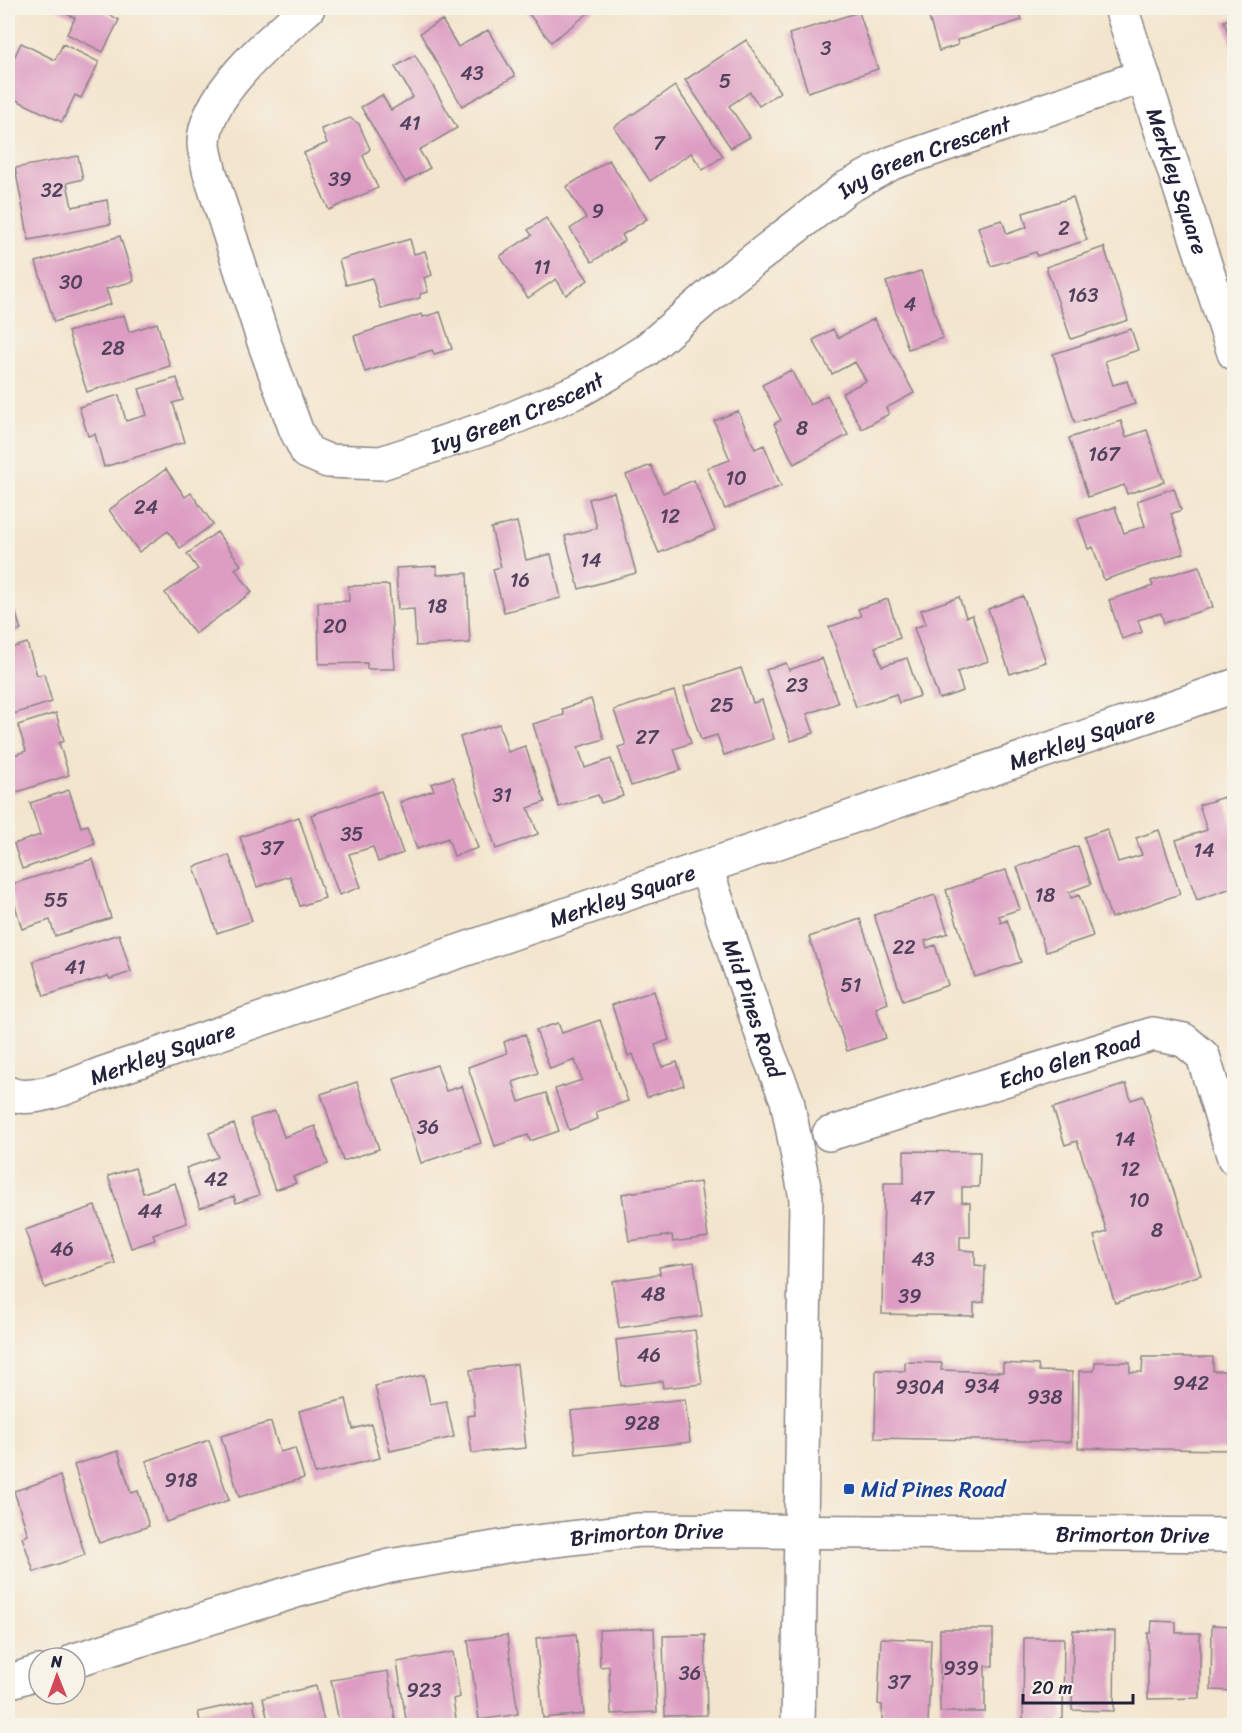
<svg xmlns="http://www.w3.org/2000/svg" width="1242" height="1733" font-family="Sriracha,sans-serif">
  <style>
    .building { fill: #dd9dc3 }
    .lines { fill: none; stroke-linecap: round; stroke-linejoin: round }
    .minor-casing { stroke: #8a8484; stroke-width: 36 }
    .minor { stroke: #fff; stroke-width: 33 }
    .transit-dot { fill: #1a4fb4; stroke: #f7f3e8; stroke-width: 2 }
    .labels { text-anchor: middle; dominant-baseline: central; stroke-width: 6; stroke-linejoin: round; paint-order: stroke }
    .number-label { font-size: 20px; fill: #51415d }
    .street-label { font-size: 22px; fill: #22223b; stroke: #f7f3e8 }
    .transit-label { font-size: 22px; fill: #164399; stroke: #f7f3e8; text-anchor: start }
  </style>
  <rect width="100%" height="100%" fill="#f7f3e8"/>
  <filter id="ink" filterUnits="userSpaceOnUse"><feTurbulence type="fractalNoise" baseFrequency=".0167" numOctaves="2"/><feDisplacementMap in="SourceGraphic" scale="12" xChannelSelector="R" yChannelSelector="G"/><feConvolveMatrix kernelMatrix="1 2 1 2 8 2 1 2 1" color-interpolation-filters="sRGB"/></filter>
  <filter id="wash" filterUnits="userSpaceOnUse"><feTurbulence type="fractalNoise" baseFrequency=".008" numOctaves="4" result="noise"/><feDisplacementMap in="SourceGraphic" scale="24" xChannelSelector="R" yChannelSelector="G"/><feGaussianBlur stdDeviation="1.35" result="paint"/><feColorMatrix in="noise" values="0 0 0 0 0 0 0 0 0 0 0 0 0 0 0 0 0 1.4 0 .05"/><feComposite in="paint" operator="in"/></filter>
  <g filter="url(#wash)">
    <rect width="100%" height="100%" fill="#f3e5cd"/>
    <g id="blocks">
      <path class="building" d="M55,8H106L104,12L119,20L103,52L67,34L75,18Z
        M524,8H595L551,42Z
        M938,8H1018L1022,20L957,40L958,45L939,51L927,11Z
        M859,12L878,69L808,92L789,34Z
        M1234,18V52L1224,21Z
        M442,20L458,47L488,30L515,76L462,106L420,33Z
        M746,40L780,92L759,106L750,92L729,106L750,137L731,148L685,80Z
        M21,43L55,60L63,44L99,62L81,98L75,95L62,122L8,96V54L14,58Z
        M415,55L457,128L419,150L430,168L405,182L361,107L382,95L391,110L413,97L395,67Z
        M675,86L723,156L703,170L691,153L650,181L614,127Z
        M350,118L359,124L370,149L363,156L378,188L329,210L304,153L327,143L321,129Z
        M78,156L83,179L67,183L72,207L107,200L111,224L29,240L15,168Z
        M609,160L647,219L622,235L625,240L592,262L570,229L586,218L566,187Z
        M1073,197L1087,240L1037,256L1036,252L991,266L978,227L1002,220L1007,234L1027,227L1023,213Z
        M546,218L588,280L566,295L556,279L528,298L500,256L532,235L528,230Z
        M120,236L134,281L106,289L111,304L54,322L36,262Z
        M410,239L414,254L425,251L432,275L424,278L428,292L420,294V298L381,309L372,278L346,285L339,260Z
        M1104,247L1128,320L1071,339L1046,267Z
        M921,271L943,338L908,349L886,282Z
        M440,312L452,349L434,354L432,350L365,372L354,336L422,314L423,317Z
        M124,315L129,332L157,323L170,366L87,392L68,332Z
        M874,319L914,393L886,408L889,414L862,429L842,393L866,381L855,362L832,374L813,340L833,329L838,338Z
        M1131,329L1138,350L1105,361L1113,385L1127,381L1135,404L1075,423L1053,354Z
        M791,370L810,405L827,395L848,435L794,464L774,424L781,420L762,385Z
        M177,378L183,400L173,403L185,442L104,467L95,434L88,436L79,407L119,395L126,421L147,415L139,389Z
        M738,411L755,449L764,445L781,486L725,509L707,468L730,460L714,421Z
        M1121,421L1126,437L1147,430L1164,482L1127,494L1124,485L1088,497L1069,438Z
        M651,465L663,493L694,480L715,530L659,553L626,475Z
        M166,469L185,497L191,493L213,524L180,548L168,531L139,552L109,510Z
        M1174,488L1181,510L1171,514L1184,553L1104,580L1093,547L1088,549L1078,519L1115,507L1124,533L1145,526L1137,501Z
        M614,492L636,573L579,589L565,536L597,528L589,499Z
        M517,522L526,560L551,554L561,598L504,612L493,569L501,567L491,528Z
        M217,532L241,565L235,569L252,592L195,634L165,593L198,569L187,554Z
        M437,566V575L467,573L470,643L416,646L414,609L398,610L396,568Z
        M1199,566L1213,607L1164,623L1161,613L1138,620L1142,632L1122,639L1109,600L1153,586L1151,581Z
        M389,585L395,669H367V663L319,664L318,602L349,601L348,586Z
        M8,588L21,630L8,635Z
        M1023,596L1046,662L1010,674L988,609Z
        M959,597L966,617L972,615L988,661L957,672L963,691L939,699L914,628L926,624L921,610Z
        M888,599L900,638L875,647L882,666L907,658L920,696L899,703L896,694L856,707L829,627L861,616L858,609Z
        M27,643L37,675L44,674L52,702L13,714L8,694V649Z
        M822,658L838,703L807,714L814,733L791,741L766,670L786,663L789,670Z
        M741,668L753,703L762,700L774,739L724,755L717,735L701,740L684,687Z
        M674,691L691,743L674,749L681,770L631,786L618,747L626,745L614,710Z
        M591,699L604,739L578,747L585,768L611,759L623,796L601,803L598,795L559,807L533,724L564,715L562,709Z
        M56,713L64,741L59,743L69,775L8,795V757L26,751L18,725Z
        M499,724L508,752L525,746L545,802L528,808L538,834L496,849L460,737Z
        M453,777L478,848L454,856L448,838L417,849L400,802L434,790L431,784Z
        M69,790L81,827L88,825L95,844L22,869L14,844L40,835L30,803Z
        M381,791L403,853L378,862L373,847L349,854L361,887L339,895L311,815Z
        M1224,797L1234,827V872L1229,874L1234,887L1197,900L1176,840L1207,830L1199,805Z
        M299,817L325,898L300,906L290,876L257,887L240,837Z
        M1107,829L1118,862L1142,855L1136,838L1159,830L1180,894L1111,918L1084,837Z
        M1078,846L1091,884L1069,892L1071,898L1079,895L1093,936L1046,952L1017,867Z
        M229,855L252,921L217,933L194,867Z
        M93,859L111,918L55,936L50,920L22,929L9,885Z
        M1006,870L1020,909L999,916L1001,923L1007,920L1021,962L975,977L946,890Z
        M935,895L948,933L925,941L927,948L935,945L948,985L903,1001L874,915Z
        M860,919L888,1003L876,1008L886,1038L847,1051L809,937Z
        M119,934L131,972L110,979L108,976L44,996L33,961Z
        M654,991L669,1040L655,1045L662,1067L677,1062L684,1085L647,1097L633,1054L628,1056L612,1005Z
        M600,1020L628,1101L596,1112L598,1119L569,1130L555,1089L582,1080L575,1060L550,1069L536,1030L558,1023L562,1033Z
        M525,1034L538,1073L513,1082L519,1102L546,1093L559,1131L530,1141L528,1135L495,1146L468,1067L507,1053L504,1042Z
        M437,1065L446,1091L462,1086L481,1143L421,1163L394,1079Z
        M357,1082L379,1149L343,1161L321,1094Z
        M1126,1084L1131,1100L1143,1096L1201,1275L1115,1303L1094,1236L1107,1232L1077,1141L1065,1145L1053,1108Z
        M275,1111L284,1137L315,1126L328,1164L293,1177L296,1183L275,1190L250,1119Z
        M234,1124L259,1195L236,1203L234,1196L200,1208L186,1168L218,1157L209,1133Z
        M904,1151L980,1152L979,1187H962V1202L970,1203V1237H960V1250L975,1251V1265L985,1266L984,1302L974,1303V1316L882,1314L884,1183H904Z
        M135,1168L143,1193L175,1183L187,1223L153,1234L155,1240L131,1248L108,1176Z
        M700,1182L708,1237L673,1242L672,1235L629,1241L622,1194Z
        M95,1206L115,1263L45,1288L25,1230Z
        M694,1262L702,1316L619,1328L612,1281L660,1274L659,1267Z
        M695,1330L702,1384L663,1388L662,1381L621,1386L616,1340Z
        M1143,1357H1213V1371H1234V1450L1078,1448L1079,1371H1094L1095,1362H1130V1372H1142Z
        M905,1362L942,1363L941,1370L1003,1372V1363L1038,1365L1039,1371L1072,1372L1071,1442L875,1438L876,1370L905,1371Z
        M517,1364L526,1448L472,1453L467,1416L475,1415L470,1370Z
        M424,1375L430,1404L446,1401L454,1437L390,1451L375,1386Z
        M346,1399L353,1429L371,1424L380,1458L315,1474L299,1411Z
        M685,1399L690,1442L576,1454L571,1411Z
        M271,1422L280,1452L295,1448L304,1478L239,1497L221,1436Z
        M209,1440L229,1500L166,1522L146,1461Z
        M118,1451L131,1493L138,1491L149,1526L99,1543L74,1465Z
        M60,1476L85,1555L34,1572L22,1537L28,1535L14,1491Z
        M1152,1621L1176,1622V1633H1200V1698L1148,1699V1633H1151Z
        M1212,1625L1234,1626V1691L1211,1690Z
        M654,1628L657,1712L611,1714L609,1666L600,1667L599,1630Z
        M940,1629H993V1666H985V1712H940Z
        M1073,1630L1115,1631L1114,1711L1072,1710Z
        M576,1634L584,1714L543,1718L536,1638Z
        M507,1635L518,1714L479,1720L468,1640Z
        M705,1635L707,1715L665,1716L663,1636Z
        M881,1638L931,1640L928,1726H882V1705L878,1704Z
        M1024,1638H1064L1063,1719H1060V1726H1026V1719H1023Z
        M453,1652L460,1697L453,1699L457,1726H407L397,1662Z
        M388,1671L396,1726L339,1723L331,1680Z
        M316,1686L325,1726H269L263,1698Z
        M253,1700L258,1726H201L198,1712Z"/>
    </g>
  </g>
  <g filter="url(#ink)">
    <use href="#blocks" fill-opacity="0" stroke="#8a8484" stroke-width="1.5"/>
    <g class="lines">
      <g class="minor-casing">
        <g id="minor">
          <path id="s1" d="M308,8C274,37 204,95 204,143C204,152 208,162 209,170L264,342L296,430L307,452L328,461L381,463L499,424L580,390L610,373L645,351L728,280L846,188L892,163L1143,76"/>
          <path id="s2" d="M1121,8L1234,353"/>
          <path id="s3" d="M706,868L769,1055L787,1100L806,1198L798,1726"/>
          <path id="s4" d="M8,1093C31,1105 78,1083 101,1074L1234,686"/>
          <path id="s5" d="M829,1134L1153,1034L1184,1040L1203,1056L1234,1158"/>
          <path id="s6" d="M75,1660L299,1590L390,1566L512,1545L639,1530L1234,1535"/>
          <path d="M8,1682L39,1672"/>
        </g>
      </g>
      <use href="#minor" class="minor"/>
    </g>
  </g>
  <rect class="transit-dot" x="843" y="1483" width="12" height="12" rx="3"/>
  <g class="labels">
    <g class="number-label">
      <text x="826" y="48">3</text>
      <text x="472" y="73">43</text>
      <text x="725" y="81">5</text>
      <text x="410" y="123">41</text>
      <text x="659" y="143">7</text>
      <text x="340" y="179">39</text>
      <text x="52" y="190">32</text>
      <text x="598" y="211">9</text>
      <text x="1064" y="228">2</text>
      <text x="542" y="267">11</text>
      <text x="71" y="282">30</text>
      <text x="1083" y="295">163</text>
      <text x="910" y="304">4</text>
      <text x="113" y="348">28</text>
      <text x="802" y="428">8</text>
      <text x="1104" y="454">167</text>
      <text x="736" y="478">10</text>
      <text x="146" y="507">24</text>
      <text x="670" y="516">12</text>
      <text x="591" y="560">14</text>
      <text x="520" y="580">16</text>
      <text x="437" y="606">18</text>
      <text x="335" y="626">20</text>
      <text x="797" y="685">23</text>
      <text x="722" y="705">25</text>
      <text x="647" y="737">27</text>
      <text x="502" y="795">31</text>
      <text x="352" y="834">35</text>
      <text x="272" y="848">37</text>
      <text x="1204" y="850">14</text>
      <text x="1045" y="895">18</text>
      <text x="56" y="900">55</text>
      <text x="904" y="947">22</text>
      <text x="75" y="967">41</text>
      <text x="851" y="985">51</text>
      <text x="428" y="1127">36</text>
      <text x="1125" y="1139">14</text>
      <text x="1130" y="1169">12</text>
      <text x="216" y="1179">42</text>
      <text x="922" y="1198">47</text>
      <text x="1139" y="1200">10</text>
      <text x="150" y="1211">44</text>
      <text x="1157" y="1230">8</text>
      <text x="62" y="1249">46</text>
      <text x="923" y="1259">43</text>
      <text x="653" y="1294">48</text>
      <text x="910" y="1296">39</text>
      <text x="649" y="1355">46</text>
      <text x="1191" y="1383">942</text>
      <text x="982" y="1386">934</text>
      <text x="920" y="1387">930A</text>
      <text x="1045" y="1397">938</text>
      <text x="642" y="1423">928</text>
      <text x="181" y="1480">918</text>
      <text x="961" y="1668">939</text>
      <text x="690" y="1673">36</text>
      <text x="899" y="1682">37</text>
      <text x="424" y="1690">923</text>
    </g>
    <g class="street-label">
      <text stroke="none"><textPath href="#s1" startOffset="1208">Ivy Green Crescent</textPath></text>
      <text stroke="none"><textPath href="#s2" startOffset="182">Merkley Square</textPath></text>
      <text stroke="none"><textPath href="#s1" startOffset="722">Ivy Green Crescent</textPath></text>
      <text stroke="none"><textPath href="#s4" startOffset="1134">Merkley Square</textPath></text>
      <text stroke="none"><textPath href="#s4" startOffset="648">Merkley Square</textPath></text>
      <text stroke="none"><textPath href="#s3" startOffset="148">Mid Pines Road</textPath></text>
      <text stroke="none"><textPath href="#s4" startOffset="162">Merkley Square</textPath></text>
      <text stroke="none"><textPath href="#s5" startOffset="252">Echo Glen Road</textPath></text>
      <text stroke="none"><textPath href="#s6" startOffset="1074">Brimorton Drive</textPath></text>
      <text stroke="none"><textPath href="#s6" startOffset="588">Brimorton Drive</textPath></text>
    </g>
    <g class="transit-label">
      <text x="861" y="1489">Mid Pines Road</text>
    </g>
  </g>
  <rect width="1242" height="1733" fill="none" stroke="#f7f3e8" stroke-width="30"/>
  <g transform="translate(57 1676) rotate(359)"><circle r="28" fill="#f7f3e8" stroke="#a29fa3" stroke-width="1.5"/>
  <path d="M0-4.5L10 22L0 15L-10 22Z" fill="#d1495b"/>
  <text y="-9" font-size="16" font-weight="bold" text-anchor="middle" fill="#22223b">N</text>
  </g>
  <path d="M1023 1694v9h110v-9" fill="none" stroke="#22223b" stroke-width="3"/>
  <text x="1032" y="1694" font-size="18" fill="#22223b" stroke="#f7f3e8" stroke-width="4.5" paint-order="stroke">20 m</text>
</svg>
